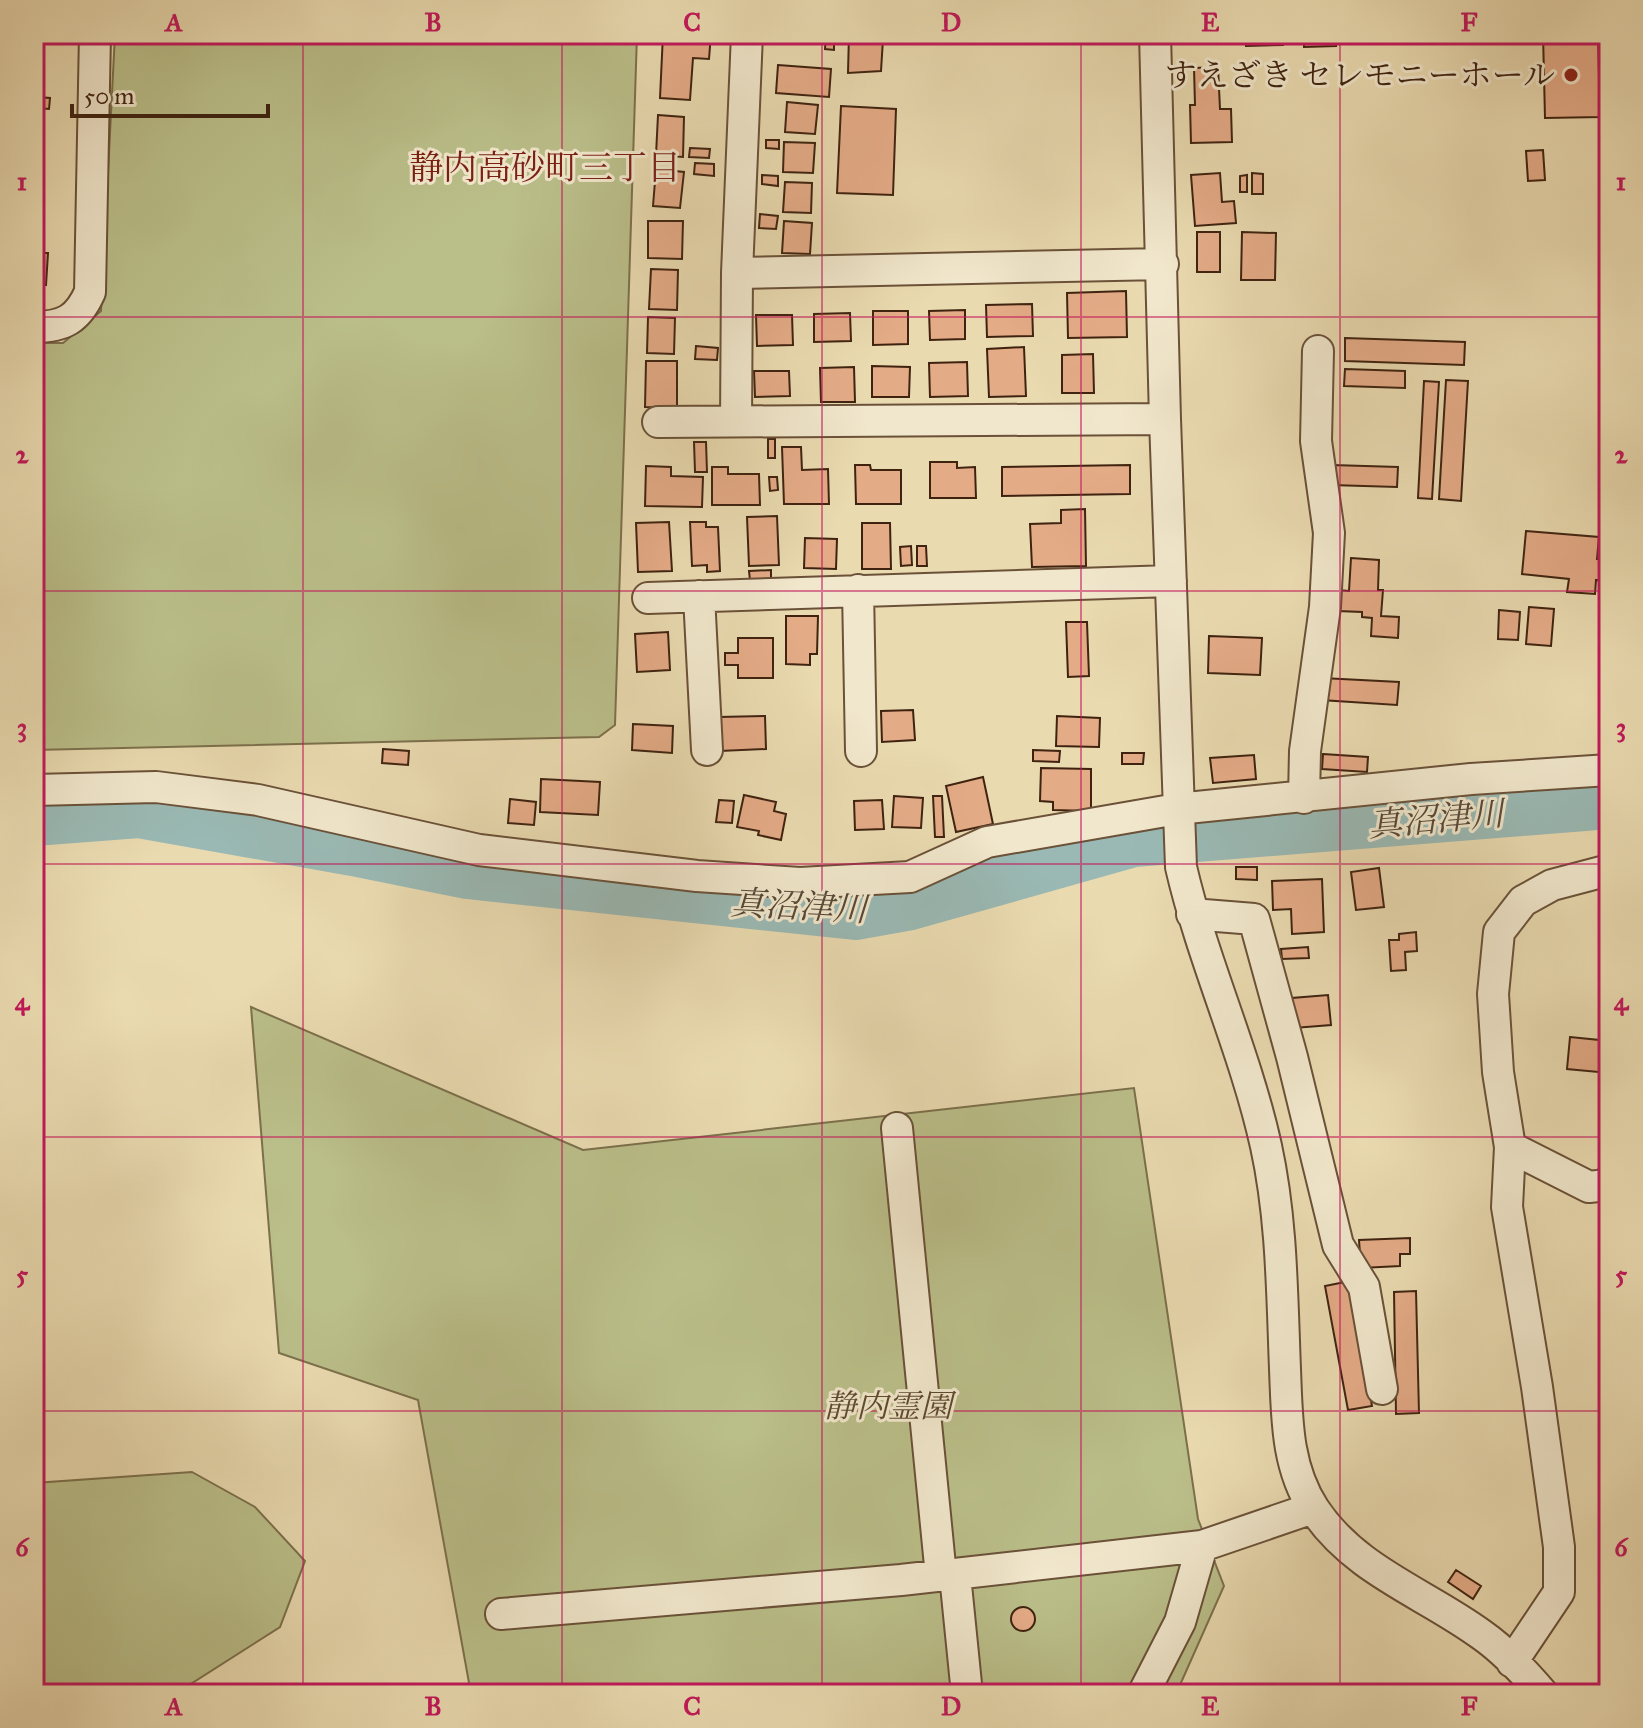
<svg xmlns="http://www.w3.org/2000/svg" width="1643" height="1728" font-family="'IM FELL Great Primer','Noto Serif JP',serif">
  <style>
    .green { fill: #babe89; stroke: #7c704c; stroke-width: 2 }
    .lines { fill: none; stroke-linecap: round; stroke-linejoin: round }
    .river { stroke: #9ab9b4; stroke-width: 48 }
    .building { fill: #e4ab87; stroke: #3f2310; stroke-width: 2 }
    .minor-casing { stroke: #6a5138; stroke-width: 34 }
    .minor { stroke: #f1e7cc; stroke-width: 30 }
    .grid { fill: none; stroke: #c2185b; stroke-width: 2; stroke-opacity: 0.55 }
    .poi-dot { fill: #8f2418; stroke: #f1e7cc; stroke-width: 3 }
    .labels { text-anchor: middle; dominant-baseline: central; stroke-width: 6; stroke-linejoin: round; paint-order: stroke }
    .poi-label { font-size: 32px; fill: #3f2310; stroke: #f1e7cc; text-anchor: end }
    .park-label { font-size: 32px; font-style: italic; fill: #5e4a2e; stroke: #f1e7cc }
    .neighbourhood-label { font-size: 34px; fill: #7a1f14; stroke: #f1e7cc }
    .water-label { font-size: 34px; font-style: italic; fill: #564839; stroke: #f1e7cc }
    .neatline { fill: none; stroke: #c2185b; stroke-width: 3 }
    .grid-label { font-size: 26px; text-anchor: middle; font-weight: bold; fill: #c2185b }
  </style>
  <rect width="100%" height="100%" fill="#eadab0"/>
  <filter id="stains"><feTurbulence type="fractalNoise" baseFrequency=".0025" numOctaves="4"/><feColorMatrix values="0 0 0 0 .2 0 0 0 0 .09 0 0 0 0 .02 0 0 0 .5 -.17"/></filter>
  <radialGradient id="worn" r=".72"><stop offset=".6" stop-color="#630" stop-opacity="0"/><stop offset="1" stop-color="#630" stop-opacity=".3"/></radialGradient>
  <path class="green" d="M115,34H358L558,41L637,34L615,725L599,737L34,750V343H63L101,311Z
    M251,1007L583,1150L1134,1088L1198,1519L1224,1586L1176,1694H471L418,1400L279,1353Z
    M192,1472L255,1507L305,1561L280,1627L175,1694H34V1483Z"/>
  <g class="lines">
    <path class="river" d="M34,822L139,814L353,852L467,875L855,916L911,906L1134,843L1609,805"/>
  </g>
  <path class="building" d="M663,34H711L709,59L693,58L690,100L660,98Z
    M826,34H834V50L825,49Z
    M849,34H890V39H883L881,71L848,73Z
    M1246,34H1283V45L1246,46Z
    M1304,34H1336V46L1304,47Z
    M1466,34H1513V41L1466,40Z
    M1543,34H1598L1600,117L1545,118Z
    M778,65L831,69L829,97L776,93Z
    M1218,67L1220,109H1231L1232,142L1191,143L1190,105H1195L1194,68Z
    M34,79H37V97L50,98L49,109L37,108L36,127H34Z
    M787,102L818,105L815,134L785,132Z
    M841,106L896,109L893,195L837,193Z
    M658,115L684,117L683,157L656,155Z
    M34,133H37L36,162H34Z
    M766,140H779V149L766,148Z
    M784,142L815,143L813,173L783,172Z
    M690,148L710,149L709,158L689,157Z
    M1543,150L1545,180L1528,181L1526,151Z
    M695,163L714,164V176L694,174Z
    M656,169L684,172L680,208L653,206Z
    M1220,173L1222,202L1234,201L1236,223L1195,226L1191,175Z
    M1252,173L1263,174V194H1252Z
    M762,175L778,176V186L762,184Z
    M1247,175V192H1240V176Z
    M785,182L812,183L811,213L783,212Z
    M760,214L778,216L776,229L759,228Z
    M648,221H683L682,259L648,258Z
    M784,221L812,223L810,254L782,253Z
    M1197,232H1220V272H1197Z
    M1242,232L1276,233L1275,280H1241Z
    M34,253H48L46,285H38L37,309H34Z
    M651,269L678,270L677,310L649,309Z
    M1126,291L1127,337L1068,338L1067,293Z
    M1032,304L1033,336L987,337L986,305Z
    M965,310V339L930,340L929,311Z
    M873,311H908V344L873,345Z
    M850,313L851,341L814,342V314Z
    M756,315H792L793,345L757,346Z
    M648,317L675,318L674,354L647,353Z
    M1345,338L1465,342L1464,365L1345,361Z
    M696,346L718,348L717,360L695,359Z
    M1024,347L1026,396L989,397L987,349Z
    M1093,354L1094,393H1062V355Z
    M646,361H677V408L645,407Z
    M967,362L968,396L930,397L929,363Z
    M872,366L910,367L909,397H872Z
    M854,367L855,402H821L820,368Z
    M1345,369L1405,371V388L1344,386Z
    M754,371H789L790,396L755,397Z
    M1446,380L1468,381L1461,501L1439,499Z
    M1424,381L1439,382L1432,499L1418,498Z
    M768,439H775V458H768Z
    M694,442H706L707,472H695Z
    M782,447H801L802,470L828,469L829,504H784Z
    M930,462H957V468L975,467L976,498H930Z
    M855,465H870L871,470H901V504H856Z
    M1130,465V494L1002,496V467Z
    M1332,465L1398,467L1397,487L1331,485Z
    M646,466L671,467V476L703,477L702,507L645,506Z
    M712,467H728V474H759L760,505H712Z
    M769,477H777L778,490L770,491Z
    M1085,509L1086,566L1032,567L1030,524L1061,523V510Z
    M777,516L779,565L749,566L747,517Z
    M669,522L672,571L638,572L636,523Z
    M690,522H706V527H718L720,571L707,572V565L692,566Z
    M862,523H890L891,569H862Z
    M1526,531L1599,537L1597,559L1609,560V582L1596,580L1595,594L1567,592L1569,579L1522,574Z
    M805,538L837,539L836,569L804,568Z
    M911,546L912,565L901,566L900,547Z
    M917,546H926L927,566H917Z
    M1351,558L1379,560L1378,590H1383L1381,616L1399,617L1398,638L1371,636L1372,618L1362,617V612L1338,611L1339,590L1349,591Z
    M771,570V580H750L749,571Z
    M1529,607L1554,609L1551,646L1526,644Z
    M1499,610L1520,612L1518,640L1498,639Z
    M786,616H818L817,654H810V665L786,664Z
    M1066,622H1087L1089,676L1068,677Z
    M668,632L670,670L637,672L635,634Z
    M1209,636L1262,638L1260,675L1208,673Z
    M738,638H773V678H738V665H725V653H738Z
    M1322,678L1399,682L1397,705L1321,700Z
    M913,710L915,740L882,742L881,711Z
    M765,716L766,749L720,751L719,717Z
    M1057,716L1100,718L1099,747L1056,746Z
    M633,724L673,726L672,753L632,750Z
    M383,749L409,751L408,765L382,763Z
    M1033,750L1060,751L1059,762L1033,761Z
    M1122,753H1144L1143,764H1122Z
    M1323,754L1368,757L1367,772L1322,769Z
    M1254,755L1256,779L1213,783L1210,758Z
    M1041,768L1091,769V811L1053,810V802L1040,801Z
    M983,777L993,824L956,832L946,786Z
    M541,779L600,782L598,815L540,812Z
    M744,795L776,802L774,811L786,814L781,840L758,835L759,831L737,827Z
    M894,796L923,798L921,828L892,827Z
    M933,796H942L944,837H935Z
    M510,799L536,802L534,825L508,823Z
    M719,800L734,801L732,823L716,822Z
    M882,800L884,829L855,830L854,801Z
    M1236,867H1257V880L1236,879Z
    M1379,868L1384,907L1356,910L1351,872Z
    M1322,879L1324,932L1292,934L1291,909L1273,910L1272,881Z
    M1416,932L1417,951L1405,952L1406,970L1391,971L1389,940H1399V934Z
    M1308,947L1309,958L1282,959L1281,949Z
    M1328,995L1331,1025L1294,1028L1292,998Z
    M1570,1037L1609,1041V1073L1567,1069Z
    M1410,1238V1254H1400V1266L1361,1268L1359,1240Z
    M1350,1281L1372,1406L1348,1410L1325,1286Z
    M1416,1291L1419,1413L1396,1414L1394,1292Z
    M1456,1570L1481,1586L1473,1599L1448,1582Z
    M1011 1619a12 12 0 1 1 24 0a12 12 0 1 1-24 0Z
    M1376,1686L1397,1694H1373Z"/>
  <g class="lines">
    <g class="minor-casing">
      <path id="minor" d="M1155,34L1165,419L1181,867C1203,962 1245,1051 1266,1146C1282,1219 1282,1294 1285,1369C1287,1417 1286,1466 1314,1509C1355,1571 1425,1593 1482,1635C1505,1651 1525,1673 1543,1694
        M737,273L747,34
        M34,327C64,327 78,319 90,292L95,34
        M736,421L737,273L1163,264
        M658,422L1165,419
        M858,590L861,751
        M699,596L707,750
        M648,598L1171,581
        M34,790L156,787L258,800L479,850L697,876L800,883L910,877L987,842L1177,809L1471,779L1609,770
        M1304,798L1305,751L1325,607L1329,533L1316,441L1318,351
        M1192,914L1254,919L1292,1057L1338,1245L1364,1287L1382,1389
        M897,1128L941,1576
        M1510,1147L1589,1187L1606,1185L1609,1181
        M955,1575L967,1694
        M501,1614L901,1580L1202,1546L1313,1508
        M1512,1662L1559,1592V1547L1537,1387L1507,1207L1510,1147L1498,1072L1493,994L1499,932L1523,901L1552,885L1609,870
        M1143,1694L1180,1622L1202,1546"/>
    </g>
    <use href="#minor" class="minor"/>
  </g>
  <path class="grid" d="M303,34V1694M562,34V1694M822,34V1694M1081,34V1694M1340,34V1694M34,317H1609M34,591H1609M34,864H1609M34,1137H1609M34,1411H1609"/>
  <circle class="poi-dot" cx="1571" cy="75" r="8"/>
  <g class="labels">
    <g class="poi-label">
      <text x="1555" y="75">すえざき セレモニーホール</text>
    </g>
    <g class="park-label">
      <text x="888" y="1406">静内霊園</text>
    </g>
    <g class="neighbourhood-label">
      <text x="545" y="167">静内高砂町三丁目</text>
    </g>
    <g class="water-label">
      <text transform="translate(1436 819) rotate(-5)">真沼津川</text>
      <text transform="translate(799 906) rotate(3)">真沼津川</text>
    </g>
  </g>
  <rect width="1643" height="1728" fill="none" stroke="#eadab0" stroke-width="88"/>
  <path d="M72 104v12h196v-12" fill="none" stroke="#3f2310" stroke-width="4"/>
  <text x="84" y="104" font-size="24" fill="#3f2310" stroke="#f1e7cc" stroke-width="6" paint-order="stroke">50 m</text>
  <rect x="44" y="44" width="1555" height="1640" class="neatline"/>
  <g class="grid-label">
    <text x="174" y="31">A</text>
    <text x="433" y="31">B</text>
    <text x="692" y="31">C</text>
    <text x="951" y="31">D</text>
    <text x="1210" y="31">E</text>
    <text x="1469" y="31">F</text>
    <text x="22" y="190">1</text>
    <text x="1621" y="190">1</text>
    <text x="22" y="463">2</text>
    <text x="1621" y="463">2</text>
    <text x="22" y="736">3</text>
    <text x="1621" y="736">3</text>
    <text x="22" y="1010">4</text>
    <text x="1621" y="1010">4</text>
    <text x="22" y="1283">5</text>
    <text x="1621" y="1283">5</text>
    <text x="22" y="1556">6</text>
    <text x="1621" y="1556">6</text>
    <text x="174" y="1715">A</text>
    <text x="433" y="1715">B</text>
    <text x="692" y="1715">C</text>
    <text x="951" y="1715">D</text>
    <text x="1210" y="1715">E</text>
    <text x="1469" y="1715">F</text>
  </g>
  <rect width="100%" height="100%" filter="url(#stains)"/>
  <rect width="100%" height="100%" fill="url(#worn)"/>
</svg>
